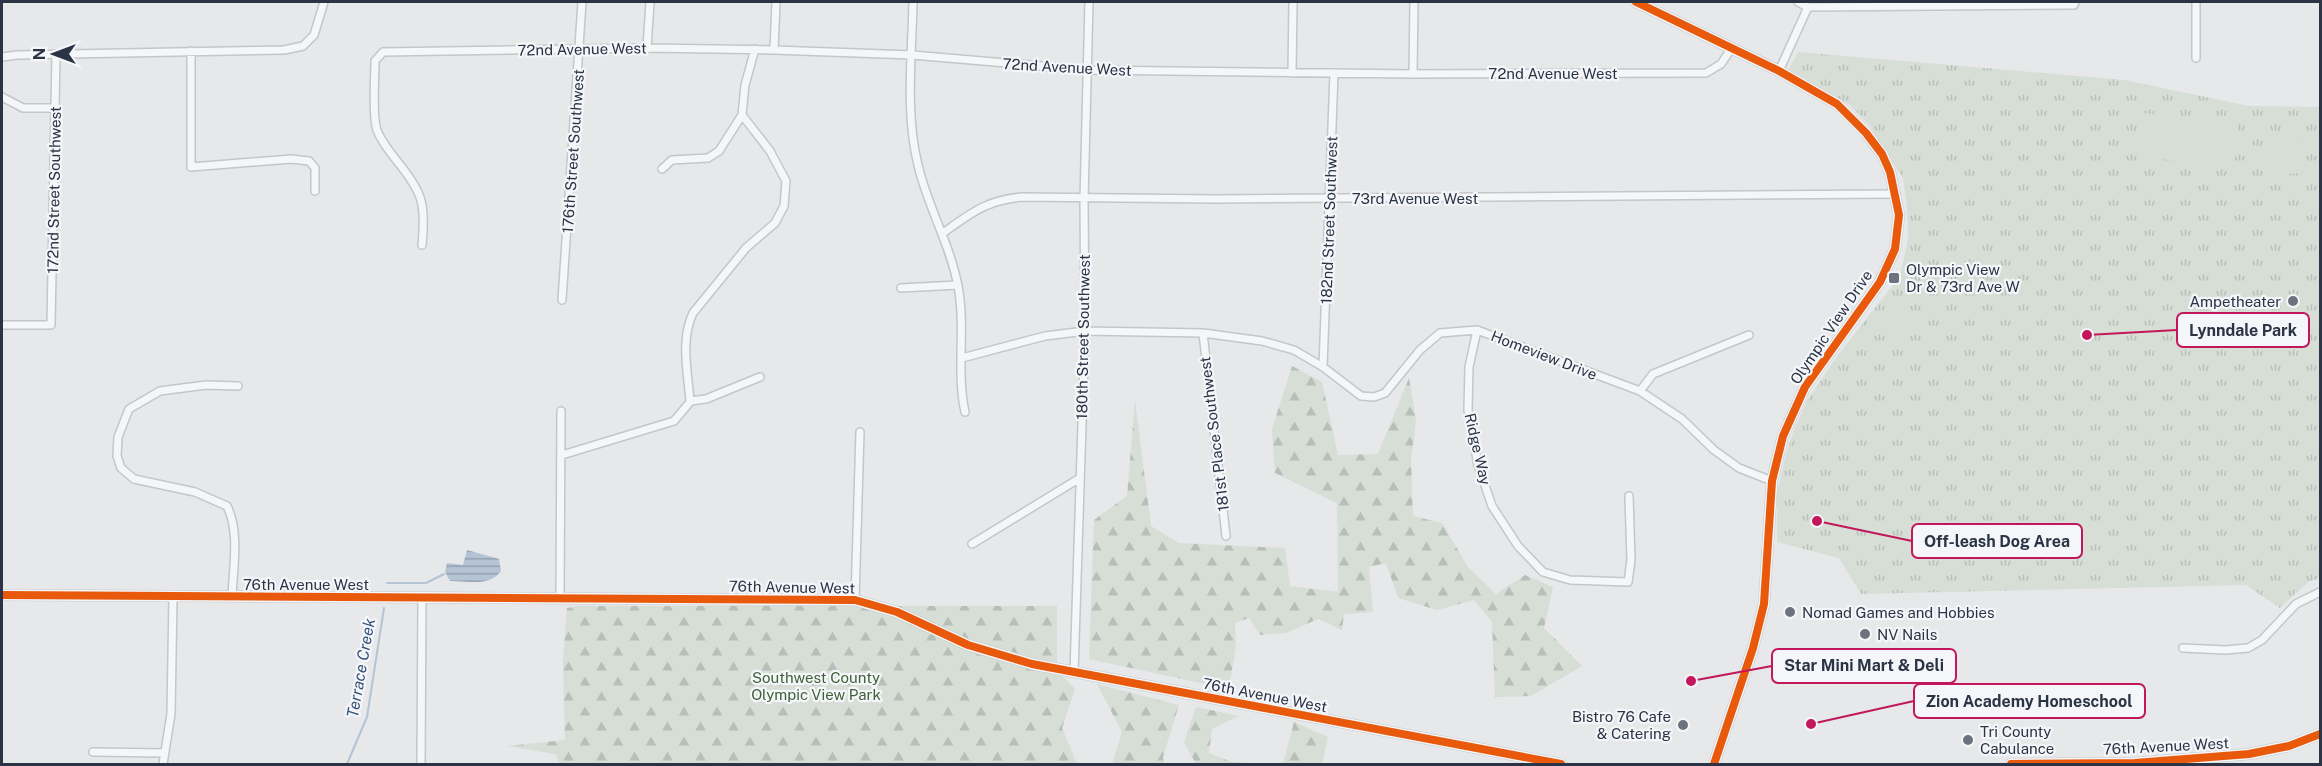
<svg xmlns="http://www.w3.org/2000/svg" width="2322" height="766" font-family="'Public Sans',sans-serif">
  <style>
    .forest { fill: url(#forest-firs) }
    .park { fill: url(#park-tufts) }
    .garden { fill: #d6ded6 }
    .water { fill: url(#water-rules) }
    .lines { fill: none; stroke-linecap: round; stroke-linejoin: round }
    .stream { stroke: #b4c4d5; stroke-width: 2 }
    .street-casing { stroke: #c4c6c8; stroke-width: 10 }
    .secondary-casing { stroke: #c4c6c8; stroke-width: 12 }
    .street { stroke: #f5f6f7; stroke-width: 7 }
    .secondary { stroke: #f8f8f8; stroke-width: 9 }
    .cycleway-casing { stroke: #f4f6f9; stroke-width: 11 }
    .cycleway { stroke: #e8590c; stroke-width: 8 }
    .poi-dot { fill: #6c737f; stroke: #f4f6f9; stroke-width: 2 }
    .labels { text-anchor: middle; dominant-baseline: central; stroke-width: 4.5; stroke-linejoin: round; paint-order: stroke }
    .street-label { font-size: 15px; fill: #2b3445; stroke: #f4f6f9 }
    .poi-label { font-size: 15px; fill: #2b3445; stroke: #f4f6f9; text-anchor: start }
    .park-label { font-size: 15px; fill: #3f6138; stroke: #f4f6f9 }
    .water-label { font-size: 16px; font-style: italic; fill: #34527a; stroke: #f4f6f9 }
    .leader { fill: none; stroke: #c2185b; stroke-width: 2 }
    .callout-dot { fill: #c2185b; stroke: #f4f6f9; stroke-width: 2 }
    .callout { fill: #f4f6f9; stroke: #c2185b; stroke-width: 2 }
    .callout-label { font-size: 16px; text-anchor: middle; font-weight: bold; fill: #2b3445 }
  </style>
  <defs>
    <pattern id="forest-firs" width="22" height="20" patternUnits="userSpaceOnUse" patternTransform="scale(1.5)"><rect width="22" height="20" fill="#d6ded6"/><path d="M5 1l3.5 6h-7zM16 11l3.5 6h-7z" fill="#b8bfb9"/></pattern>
    <pattern id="park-tufts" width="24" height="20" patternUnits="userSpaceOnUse" patternTransform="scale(1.5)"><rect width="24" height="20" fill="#d6ded6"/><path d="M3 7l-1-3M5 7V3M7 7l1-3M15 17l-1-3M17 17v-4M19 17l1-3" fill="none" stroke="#b8bfb9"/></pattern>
    <pattern id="water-rules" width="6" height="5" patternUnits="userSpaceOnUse" patternTransform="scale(1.5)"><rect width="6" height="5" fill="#b4c4d5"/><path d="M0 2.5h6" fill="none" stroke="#93a0af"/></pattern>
  </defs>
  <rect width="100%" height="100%" fill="#e6e8ea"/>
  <path class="forest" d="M1292,366L1322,382L1338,455L1378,454L1409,378L1416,421L1411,459L1413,516L1442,523L1468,567L1496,594L1525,575L1553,587L1544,628L1582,666L1531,696L1495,697L1492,622L1474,600L1437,610L1398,598L1386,563L1369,567L1373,612L1344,614L1342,630L1318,619L1286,633L1260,635L1249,618L1235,623L1236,646L1229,689L1089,659L1094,520L1127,496L1135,400L1151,526L1179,543L1285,548L1290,586L1338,592L1337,503L1275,473L1272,429Z
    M578,606H1057V671L1075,689L1062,728L1077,764H560L555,754L507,746L565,740L563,660L567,608Z
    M1097,684L1179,705L1163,757L1164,764H1112L1122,732Z
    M1196,707L1239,716L1212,729L1209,753L1229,761L1257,764H1196L1184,742Z
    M1294,722L1328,737L1322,764H1283Z"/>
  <path class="park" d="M1798,52L2124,80L2249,106L2320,107V578L2308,582L2280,608L2246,585L1861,594L1839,558L1777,542V493L1786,454L1795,427L1808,399L1838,355L1900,276L1908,239L1907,209L1903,178L1870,126L1851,106L1789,69Z"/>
  <path class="garden" d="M2144,113L2238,124L2234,168L2138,156Z
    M2298,131V151H2266V133Z
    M2300,153L2301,173L2267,175L2266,154Z
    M1905,288L1928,292L1927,302L1903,299Z
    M1895,303L1905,304L1904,308L1912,313L1908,334L1893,332L1886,337L1883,336L1877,323L1884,319L1890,306L1894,307Z"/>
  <path class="water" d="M467,550L499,559L501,571C490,587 467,581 450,581L445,572L447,563L463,565Z"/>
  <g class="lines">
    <path class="stream" d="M387,583H426L444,574
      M347,764L367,717L384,608"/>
    <g class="street-casing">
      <path id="street" d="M913,2C912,55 905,113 918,165C927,205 950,244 958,286C966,328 956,371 965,412
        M1798,2L1808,7L2074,5L2075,2
        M647,48L650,2
        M774,50L776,2
        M191,51V167L291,159L309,161L315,168V191
        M2,57L17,55L284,50L303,46L314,35L324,2
        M2196,58V2
        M1779,71L1808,7
        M1292,73L1293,2
        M1413,74L1414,2
        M2,97L23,108H55
        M662,169L672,160L708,158L719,151L742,115
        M943,233C971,213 987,200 1022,197L1216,199L1896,194
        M422,245C426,204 423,193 397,161C389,151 381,141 377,130C372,117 375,76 375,61L383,52L647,48L774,50L912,55L1088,70L1413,74L1706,73L1721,64L1731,49
        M901,288L958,285
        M562,300L582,2
        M2,325H51L56,54
        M1477,330L1469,367L1468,410L1478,465L1492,506L1518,546L1543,572L1570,580L1628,582L1631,560L1629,496
        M1203,333L1226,536
        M962,358L1045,336L1085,331L1203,333L1262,341L1294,350L1323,367L1361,396L1374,397L1385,393L1420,350L1440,333L1477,330L1640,391L1682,419L1714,450L1739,468L1772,481
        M1323,367L1334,73
        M1640,391L1653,374L1749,335
        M690,401L706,399L760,377
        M562,455L674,421L690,402C688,373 680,340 693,313L746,248L775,223L784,206L786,181L770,151L742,115L745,85L755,49
        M972,544L1080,478
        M232,597C233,568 240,532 227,506L195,492L134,479L121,468L117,456L118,437L129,409L160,391L206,385L238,386
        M560,599L561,411
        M855,600L860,432
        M2183,648L2225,650L2248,648L2262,640L2296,604L2320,592
        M1074,673L1085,331L1084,199L1089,2
        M93,752L163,753
        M163,764L171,714L173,597
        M421,764L422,598"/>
    </g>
    <g class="secondary-casing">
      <path id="secondary" d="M1636,2L1779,71L1837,104L1866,133L1882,154L1890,172L1899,215L1895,249L1880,282L1805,387L1783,436L1772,481L1764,604L1753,648L1714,764
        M2,595L855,600L897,612L968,645L1032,664L1561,764
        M2011,764L2135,763L2249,754L2289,746L2320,734"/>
    </g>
    <use href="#street" class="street"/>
    <use href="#secondary" class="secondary"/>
    <g class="cycleway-casing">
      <path id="cycleway" d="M1636,2L1779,71L1837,104L1866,133L1882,154L1890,172L1899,215L1895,249L1880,282L1805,387L1783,436L1772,481L1764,604L1753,648L1714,764
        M2,595L855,600L897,612L968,645L1032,664L1561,764
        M2011,764L2135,763L2249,754L2289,746L2320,734"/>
    </g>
    <use href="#cycleway" class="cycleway"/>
  </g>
  <g class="poi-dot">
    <rect x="1888" y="272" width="12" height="12" rx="3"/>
    <circle cx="2293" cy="301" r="6"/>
    <circle cx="1790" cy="612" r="6"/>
    <circle cx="1865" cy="634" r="6"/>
    <circle cx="1683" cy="725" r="6"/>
    <circle cx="1968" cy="740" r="6"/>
  </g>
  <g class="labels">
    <g class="street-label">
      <text transform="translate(582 49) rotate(-1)">72nd Avenue West</text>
      <text transform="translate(1067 67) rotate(3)">72nd Avenue West</text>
      <text x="1553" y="73">72nd Avenue West</text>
      <text transform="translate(573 151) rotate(-86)">176th Street Southwest</text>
      <text transform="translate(54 190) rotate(-89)">172nd Street Southwest</text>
      <text x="1415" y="198">73rd Avenue West</text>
      <text transform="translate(1329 220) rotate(-88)">182nd Street Southwest</text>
      <text transform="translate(1831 327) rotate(-56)">Olympic View Drive</text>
      <text transform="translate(1083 337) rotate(-89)">180th Street Southwest</text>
      <text transform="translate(1544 355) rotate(21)">Homeview Drive</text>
      <text transform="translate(1214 434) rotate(-97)">181st Place Southwest</text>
      <text transform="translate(1478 449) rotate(77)">Ridge Way</text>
      <text x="306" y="584">76th Avenue West</text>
      <text transform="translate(792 587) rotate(1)">76th Avenue West</text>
      <text transform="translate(1265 695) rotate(11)">76th Avenue West</text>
      <text transform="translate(2166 746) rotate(-3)">76th Avenue West</text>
    </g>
    <g class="poi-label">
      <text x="1906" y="269">Olympic View<tspan x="1906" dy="17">Dr &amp; 73rd Ave W</tspan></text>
      <text x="2281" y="301" text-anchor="end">Ampetheater</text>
      <text x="1802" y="612">Nomad Games and Hobbies</text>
      <text x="1877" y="634">NV Nails</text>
      <text x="1671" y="716" text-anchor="end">Bistro 76 Cafe<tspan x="1671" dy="17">&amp; Catering</tspan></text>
      <text x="1980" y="731">Tri County<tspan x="1980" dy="17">Cabulance</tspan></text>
    </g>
    <g class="park-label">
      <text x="816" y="677">Southwest County<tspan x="816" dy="17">Olympic View Park</tspan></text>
    </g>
    <g class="water-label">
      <text transform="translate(361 668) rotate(-80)">Terrace Creek</text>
    </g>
  </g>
  <path class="leader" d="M2087 335L2177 330M1817 521L1912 541M1691 681L1772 666M1811 724L1914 701"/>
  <g class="callout-dot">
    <circle cx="2087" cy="335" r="6"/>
    <circle cx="1817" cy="521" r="6"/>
    <circle cx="1691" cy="681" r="6"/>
    <circle cx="1811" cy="724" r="6"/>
  </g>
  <g class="callout">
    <rect x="2177" y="313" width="132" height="34" rx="6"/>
    <rect x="1912" y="524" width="170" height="34" rx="6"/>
    <rect x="1772" y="649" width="184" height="34" rx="6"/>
    <rect x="1914" y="684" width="231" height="34" rx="6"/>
  </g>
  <g class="callout-label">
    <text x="2243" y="336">Lynndale Park</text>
    <text x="1997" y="547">Off-leash Dog Area</text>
    <text x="1864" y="671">Star Mini Mart &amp; Deli</text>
    <text x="2029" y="707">Zion Academy Homeschool</text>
  </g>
  <rect width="2322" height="766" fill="none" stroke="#2b3445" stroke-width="6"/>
  <g transform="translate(54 54) rotate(270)" stroke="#f4f6f9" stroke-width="4.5" paint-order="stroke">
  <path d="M0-4.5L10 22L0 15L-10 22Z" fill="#2b3445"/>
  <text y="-9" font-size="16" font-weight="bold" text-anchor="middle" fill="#2b3445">N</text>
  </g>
</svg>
